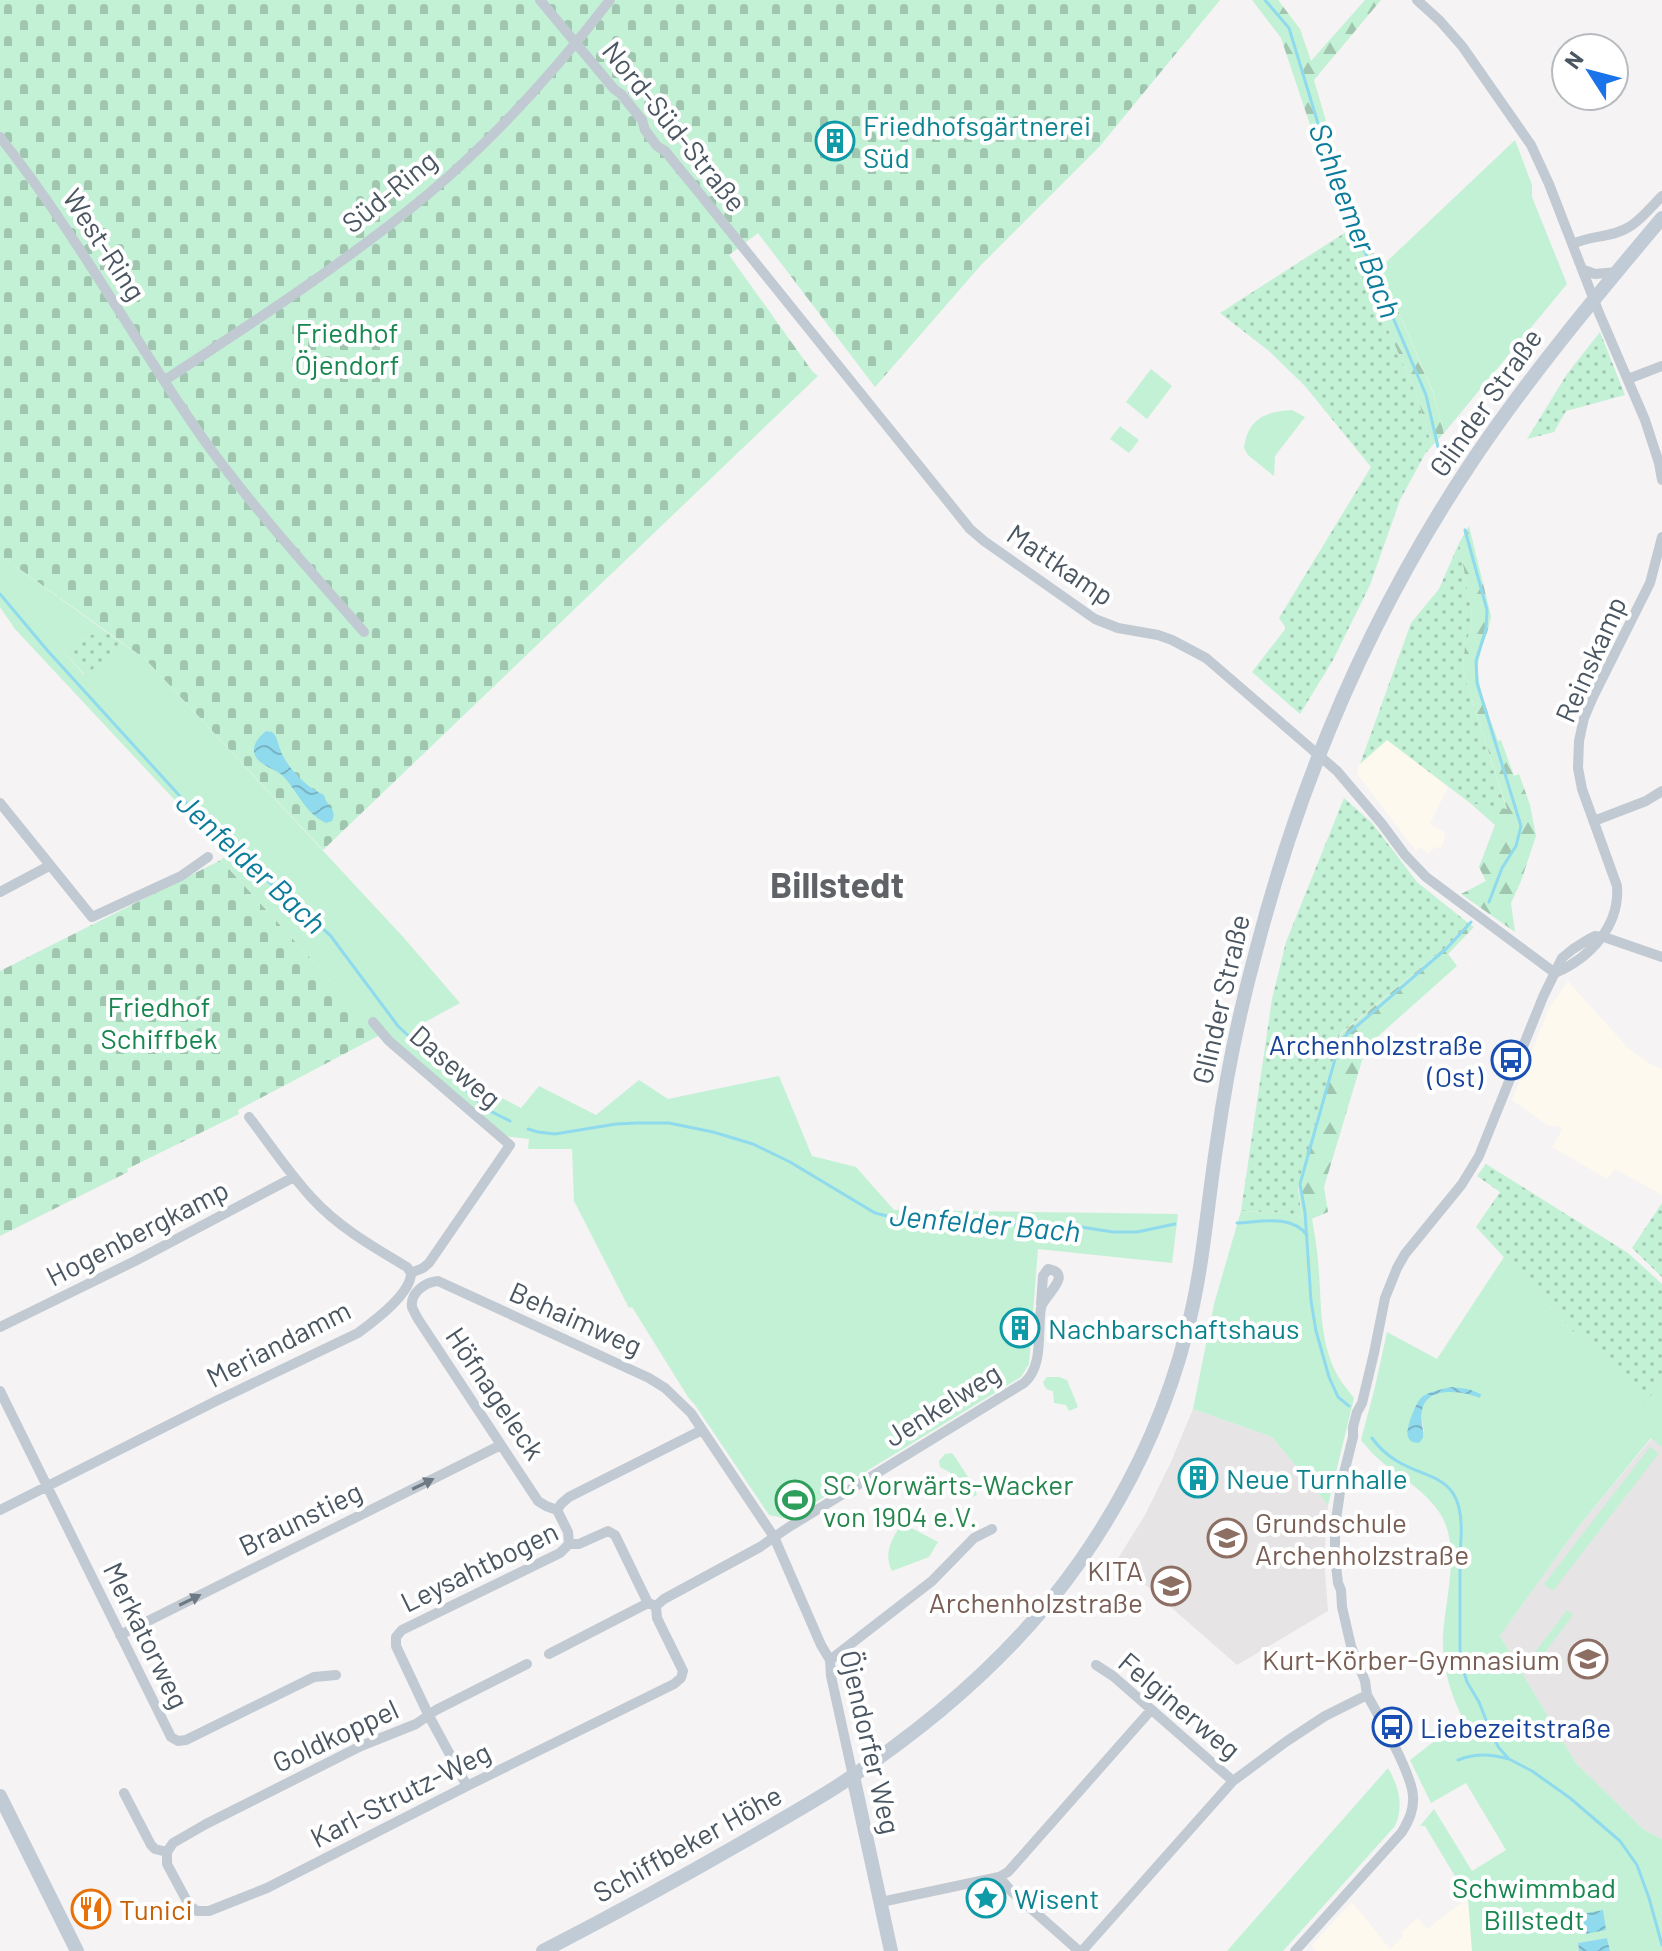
<svg xmlns="http://www.w3.org/2000/svg" width="1662" height="1951" font-family="Barlow,sans-serif">
  <style>
    .commercial { fill: #fdf9ef }
    .education { fill: #e6e4e5 }
    .grass { fill: url(#grass-dots) }
    .forest { fill: url(#forest-firs) }
    .cemetery { fill: url(#cemetery-stones) }
    .green { fill: #c3f1d5; fill-rule: evenodd }
    .water { fill: url(#water-waves) }
    .lines { fill: none; stroke-linecap: round; stroke-linejoin: round }
    .stream { stroke: #90daee; stroke-width: 3 }
    .street { stroke: #c1cad2; stroke-width: 10 }
    .secondary { stroke: #c1cbd6; stroke-width: 14 }
    .oneway { fill: #6e7983 }
    .labels { text-anchor: middle; dominant-baseline: central; stroke-width: 8; stroke-linejoin: round; paint-order: stroke }
    .culture-label { font-size: 28px; fill: #0d838f; stroke: #fff; text-anchor: start }
    .street-label { font-size: 28px; fill: #4a5661; stroke: #fff }
    .park-label { font-size: 28px; fill: #17864f; stroke: #fff }
    .transit-label { font-size: 28px; fill: #164399; stroke: #fff; text-anchor: end }
    .leisure-label { font-size: 28px; fill: #27864d; stroke: #fff; text-anchor: start }
    .education-label { font-size: 28px; fill: #785e54; stroke: #fff; text-anchor: end }
    .food-label { font-size: 28px; fill: #c56008; stroke: #fff; text-anchor: start }
    .water-label { font-size: 30px; font-style: italic; fill: #0c7c9b; stroke: #fff }
    .district-label { font-size: 36px; font-weight: bold; fill: #5f6368; stroke: #fff }
  </style>
  <defs>
    <pattern id="grass-dots" width="8" height="8" patternUnits="userSpaceOnUse" patternTransform="scale(2)"><rect width="8" height="8" fill="#c3f1d5"/><path d="M2 2h.1M6 6h.1" fill="none" stroke="#a0c6b0" stroke-width="1.8" stroke-linecap="round"/></pattern>
    <pattern id="forest-firs" width="22" height="20" patternUnits="userSpaceOnUse" patternTransform="scale(2)"><rect width="22" height="20" fill="#c3f1d5"/><path d="M5 1l3.5 6h-7zM16 11l3.5 6h-7z" fill="#a0c6b0"/></pattern>
    <pattern id="cemetery-stones" width="16" height="16" patternUnits="userSpaceOnUse" patternTransform="scale(2)"><rect width="16" height="16" fill="#c3f1d5"/><path d="M2 7V4a2 2 0 0 1 4 0v3zM10 15v-3a2 2 0 0 1 4 0v3z" fill="#a0c6b0"/></pattern>
    <pattern id="water-waves" width="16" height="10" patternUnits="userSpaceOnUse" patternTransform="scale(2)"><rect width="16" height="10" fill="#90daee"/><path d="M0 5q4-4 8 0t8 0" fill="none" stroke="#78b4c4"/></pattern>
  </defs>
  <rect width="100%" height="100%" fill="#f5f3f3"/>
  <path class="commercial" d="M1387,740L1448,787L1430,824L1444,832L1445,839L1441,848L1436,847L1427,854L1421,847L1416,851L1357,774L1359,764Z
    M1568,981L1629,1049L1652,1065L1662,1069V1195L1615,1169L1607,1179L1552,1147L1563,1128L1547,1125L1512,1100L1549,1008Z
    M1468,1898L1472,1951H1316L1312,1945L1352,1902L1390,1949L1403,1936L1401,1932L1418,1918L1427,1929Z"/>
  <path class="education" d="M1193,1409L1272,1437L1328,1505L1324,1559L1328,1611L1237,1665L1117,1560L1145,1515L1171,1462Z
    M1652,1438L1662,1447V1839L1644,1830L1576,1763L1500,1636L1575,1531Z"/>
  <path class="grass" d="M1346,232L1417,396L1432,446L1425,454L1400,500L1370,585L1333,660L1300,714L1252,672L1286,628L1279,618L1371,467L1305,386L1269,351L1220,313Z
    M1600,332L1625,395L1566,411L1554,432L1527,439L1567,374Z
    M1459,543L1472,613L1470,632L1465,645L1463,667L1466,681L1507,810L1470,803L1387,740L1360,764L1411,623L1439,589Z
    M102,629L122,643L86,676L63,651Z
    M1344,798L1372,823L1417,882L1468,923L1447,946L1340,1034L1298,1189L1302,1217L1288,1213L1241,1211L1272,999L1286,942Z
    M1486,1164L1628,1253L1662,1284V1382L1645,1404L1592,1345L1588,1337L1576,1335L1476,1227L1500,1192L1477,1176Z
    M1662,1203V1277L1632,1248Z"/>
  <path class="forest" d="M1252,0H1278L1300,29L1311,61L1365,0H1381L1314,80L1345,186L1433,393L1444,433L1432,446L1417,396L1346,232L1281,38Z
    M1469,526L1491,616C1489,633 1479,650 1478,666C1477,689 1491,719 1498,741L1501,740L1514,776L1519,774L1530,805L1536,836L1521,881L1511,903L1515,932L1461,894L1486,881L1479,867L1495,825L1470,803L1507,809L1466,681L1463,667L1465,645L1470,632L1472,613L1459,543Z
    M1468,923L1474,927L1448,954L1457,966L1366,1047L1324,1187L1328,1212L1309,1220L1302,1217L1298,1183L1341,1034L1447,946Z"/>
  <path class="cemetery" d="M0,0H1220L1099,147L981,265L875,387L758,233L729,255L812,371L818,376L323,850L145,659L0,555Z
    M221,860L380,1035L238,1110L239,1114L127,1169L128,1172L0,1236V971Z"/>
  <path class="green" d="M1515,140L1532,185V197L1567,284L1444,433L1433,392L1380,268Z
    M1151,369L1172,386L1147,419L1126,402Z
    M1292,410L1305,417L1275,456L1274,476L1248,455L1244,448C1248,419 1264,412 1292,410Z
    M1120,426L1139,440L1129,453L1110,439Z
    M0,555L102,629L63,651L85,676L122,643L145,659L404,938L460,1003L416,1027L458,1062L487,1090L521,1108L539,1086L596,1115L639,1080L668,1099L779,1076L812,1156L856,1167L894,1210L1178,1214L1172,1263L1038,1249L1029,1364L1021,1377L788,1519L769,1515L695,1405L688,1397L632,1307L629,1308L574,1201L572,1149H528L529,1139L504,1136L380,1035L221,860L226,855L15,629L0,607Z
    M1241,1211L1288,1213L1308,1219L1312,1218C1314,1232 1317,1247 1318,1261C1322,1301 1318,1342 1339,1378C1343,1385 1349,1391 1354,1398L1328,1505L1272,1437L1193,1409L1214,1304Z
    M1504,1257L1575,1334L1578,1329L1588,1337L1592,1345L1645,1403L1662,1382V1447L1651,1438L1575,1531L1500,1636L1576,1763L1644,1830L1662,1839V1951H1610L1607,1938L1578,1943L1579,1951H1472L1468,1898L1425,1826H1420L1434,1809L1472,1871L1506,1850L1466,1783L1431,1803L1410,1760L1463,1719C1450,1693 1442,1665 1443,1636C1445,1599 1461,1548 1441,1515C1427,1492 1402,1478 1382,1462C1374,1456 1367,1447 1361,1440L1375,1387L1387,1332L1437,1359ZM1468,1389L1479,1397C1462,1391 1425,1385 1422,1411C1421,1418 1423,1426 1424,1432L1411,1418L1429,1393Z
    M1047,1377H1059L1067,1380L1078,1407L1069,1411L1066,1405L1054,1403L1053,1391C1046,1390 1045,1388 1043,1382Z
    M1650,1447L1659,1453L1553,1591L1544,1584Z
    M952,1453C958,1461 975,1486 977,1495L967,1499L964,1491L953,1489L945,1483L951,1473L940,1467L939,1461L945,1454Z
    M902,1523L938,1542L929,1557L892,1571C883,1553 892,1539 902,1523Z
    M1567,1610L1573,1615L1537,1663L1530,1659Z
    M1388,1768C1399,1787 1404,1805 1395,1826L1283,1951H1227Z"/>
  <path class="water" d="M266,731L272,732C278,738 277,741 280,749C286,767 307,788 324,795C326,806 338,809 332,821L326,823C305,813 298,792 283,776C275,768 256,765 254,752C253,743 260,736 266,731Z
    M1451,1387L1468,1389L1481,1394L1480,1398C1463,1391 1426,1385 1422,1411C1420,1420 1424,1429 1423,1438L1419,1443C1414,1442 1411,1443 1408,1437C1405,1430 1415,1405 1420,1399C1427,1391 1441,1390 1451,1387Z
    M1603,1910L1606,1930L1585,1934L1582,1914Z
    M1607,1938L1610,1951H1579L1578,1943Z"/>
  <g class="lines">
    <path class="stream" d="M1265,0L1289,28L1337,186L1426,395L1438,447
      M1465,530L1487,610L1486,629L1476,661L1477,683L1521,826L1516,846L1502,868L1489,902
      M0,594L47,650L218,838L330,935L398,1026L486,1109L510,1121
      M528,1129L538,1132L555,1134L616,1124L637,1123H669L713,1132L753,1144L790,1162L875,1213L899,1219L1018,1225L1043,1229L1081,1227L1113,1232H1137L1175,1224
      M1237,1223C1260,1222 1291,1214 1307,1235
      M1349,1406L1338,1397L1329,1377L1316,1331L1311,1301L1305,1212L1300,1184L1335,1059L1343,1038L1447,948L1471,922
      M1372,1438C1412,1493 1471,1453 1460,1551V1659L1467,1682L1479,1702L1492,1735L1499,1748L1509,1759L1532,1771L1570,1798L1620,1841L1637,1865L1649,1898L1662,1945
      M1458,1760C1476,1753 1490,1754 1509,1759"/>
    <path class="street" d="M540,0L614,89L621,94L642,120L645,130L657,146L665,151L692,184L970,529L984,541L1095,619L1118,628L1158,635L1172,640L1206,658L1337,771L1382,824L1405,855L1426,877L1555,973
      M1417,0L1440,21L1462,46L1531,145L1549,184L1599,313L1645,420L1659,463L1662,480
      M0,137C76,233 134,341 204,440C253,508 309,569 364,632
      M1573,244C1590,235 1612,238 1629,227C1641,220 1652,206 1662,196
      M1584,270L1595,274L1617,272
      M1628,379L1662,366
      M165,380C254,322 345,263 427,195C495,138 556,70 610,0
      M0,803L92,917L181,876L208,857
      M1594,821L1646,801L1662,791
      M0,892L49,866
      M1555,973C1590,958 1620,926 1617,886L1582,789L1578,768L1579,741L1584,718L1593,697L1650,583L1662,537
      M249,1117C269,1143 288,1172 311,1197C338,1227 373,1247 407,1267L411,1273
      M0,1327L135,1261L294,1177
      M0,1391L171,1737L178,1741L186,1740L314,1677L336,1675
      M702,1430L569,1497L561,1504L557,1510L546,1506L538,1501L418,1319C417,1317 413,1310 412,1307C410,1293 425,1282 438,1281L649,1378L665,1388L691,1413L774,1537L821,1645L830,1660L831,1676L853,1776
      M0,1510L216,1401L358,1333C374,1321 411,1294 411,1273L423,1268L429,1263L510,1145L389,1041L373,1022
      M557,1510L568,1532L569,1544
      M120,1635L501,1445
      M549,1654L648,1603L656,1606L664,1599L760,1547L789,1527L1024,1383C1044,1366 1037,1332 1041,1308C1043,1296 1075,1274 1048,1269L1043,1276L1041,1304
      M830,1660L932,1581L974,1538L992,1529
      M1096,1665L1113,1676L1233,1781
      M467,1786L429,1716L396,1646V1637L402,1630L560,1553L569,1544H579L608,1531L615,1535L648,1603L653,1605
      M124,1793L151,1845L155,1849L167,1852V1864L189,1905L197,1911H209L267,1888L467,1786L674,1684L681,1678L683,1671L657,1618L656,1606
      M167,1852L173,1843L206,1824L361,1746L416,1724L436,1710L527,1664
      M999,1877L1011,1891L1079,1951
      M881,1902L999,1877L1008,1872L1151,1710
      M1082,1951L1233,1781L1287,1741L1325,1716L1367,1695
      M1295,1951L1402,1832C1409,1820 1414,1810 1413,1796C1412,1774 1379,1716 1367,1695L1365,1681L1351,1646L1342,1607L1341,1590L1338,1583L1335,1557V1527L1341,1485L1353,1437V1427L1357,1412L1362,1403L1374,1353L1385,1298L1397,1268L1405,1254L1462,1184L1479,1156L1543,997L1562,958L1573,949L1589,939L1595,936L1604,937L1662,957"/>
    <path class="secondary" d="M853,1776L891,1951
      M0,1796L77,1951
      M543,1951C611,1916 677,1880 743,1842C774,1824 806,1806 836,1787C930,1726 1017,1652 1081,1560C1129,1491 1165,1415 1186,1334C1203,1272 1207,1206 1217,1142C1226,1077 1239,1013 1256,951C1301,776 1374,607 1475,457C1532,373 1597,295 1662,218"/>
  </g>
  <defs><path id="oneway-solid" d="M-6-.8H1V-3.2L6.5 0L1 3.2V.8H-6Z" transform="scale(2)"/></defs>
  <g class="oneway">
    <use href="#oneway-solid" transform="translate(423 1484) rotate(-26)"/>
    <use href="#oneway-solid" transform="translate(190 1600) rotate(-26)"/>
  </g>
  <defs>
    <g id="building-ring" transform="scale(2)"><circle r="9.5" fill="#fff" stroke="#0f9aa8" stroke-width="1.5"/><path d="M-4-6H4V6H1V3H-1V6H-4ZM-2.5-4.3h1.7v1.8h-1.7ZM.8-4.3h1.7v1.8H.8ZM-2.5-1h1.7V.8h-1.7ZM.8-1h1.7V.8H.8Z" fill="#0f9aa8"/></g>
    <g id="bus-ring" transform="scale(2)"><circle r="9.5" fill="#fff" stroke="#1a4fb4" stroke-width="1.5"/><path d="M-5-6H5V4H4V6H2V4H-2V6H-4V4H-5ZM-3.5-4V0h7V-4ZM-3.5 1.2v1.5H-2V1.2ZM2 1.2v1.5H3.5V1.2Z" fill="#1a4fb4"/></g>
    <g id="stadium-ring" transform="scale(2)"><circle r="9.5" fill="#fff" stroke="#2e9e5b" stroke-width="1.5"/><path d="M0-5a6.5 5 0 1 0 0 10a6.5 5 0 1 0 0-10ZM-3.5-1.8h7v3.6h-7Z" fill="#2e9e5b"/></g>
    <g id="school-ring" transform="scale(2)"><circle r="9.5" fill="#fff" stroke="#8d6e63" stroke-width="1.5"/><path d="M0-5L7-2L0 1L-7-2ZM-4 1L0 2.5L4 1V4Q0 6-4 4Z" fill="#8d6e63"/></g>
    <g id="sight-ring" transform="scale(2)"><circle r="9.5" fill="#fff" stroke="#0f9aa8" stroke-width="1.5"/><path d="M0-6L1.8-2.2L6-1.7L2.9 1.2L3.7 5.4L0 3.3L-3.7 5.4L-2.9 1.2L-6-1.7L-1.8-2.2Z" fill="#0f9aa8"/></g>
    <g id="restaurant-ring" transform="scale(2)"><circle r="9.5" fill="#fff" stroke="#e8710a" stroke-width="1.5"/><path d="M-5-6h1v4h1v-4h1v4h1v-4h1v5L-1.5 .5V6h-2V.5L-5-1ZM5-6V6H3V1.5H1.5Q1.5-4 5-6Z" fill="#e8710a"/></g>
  </defs>
  <g fill-rule="evenodd">
    <use href="#building-ring" x="835" y="141"/>
    <use href="#bus-ring" x="1511" y="1060"/>
    <use href="#building-ring" x="1020" y="1328"/>
    <use href="#building-ring" x="1198" y="1478"/>
    <use href="#stadium-ring" x="795" y="1500"/>
    <use href="#school-ring" x="1227" y="1538"/>
    <use href="#school-ring" x="1171" y="1586"/>
    <use href="#school-ring" x="1588" y="1659"/>
    <use href="#bus-ring" x="1392" y="1727"/>
    <use href="#sight-ring" x="986" y="1898"/>
    <use href="#restaurant-ring" x="91" y="1909"/>
  </g>
  <g class="labels">
    <g class="culture-label">
      <text x="863" y="125">Friedhofsgärtnerei<tspan x="863" dy="32">Süd</tspan></text>
      <text x="1048" y="1328">Nachbarschaftshaus</text>
      <text x="1226" y="1478">Neue Turnhalle</text>
      <text x="1014" y="1898">Wisent</text>
    </g>
    <g class="street-label">
      <text transform="translate(675 126) rotate(51)">Nord-Süd-Straße</text>
      <text transform="translate(389 191) rotate(-39)">Süd-Ring</text>
      <text transform="translate(105 244) rotate(57)">West-Ring</text>
      <text transform="translate(1485 402) rotate(-55)">Glinder Straße</text>
      <text transform="translate(1061 564) rotate(34)">Mattkamp</text>
      <text transform="translate(1590 659) rotate(-66)">Reinskamp</text>
      <text transform="translate(1220 999) rotate(-77)">Glinder Straße</text>
      <text transform="translate(456 1066) rotate(41)">Daseweg</text>
      <text transform="translate(137 1232) rotate(-27)">Hogenbergkamp</text>
      <text transform="translate(576 1318) rotate(24)">Behaimweg</text>
      <text transform="translate(278 1343) rotate(-27)">Meriandamm</text>
      <text transform="translate(496 1393) rotate(56)">Höfnageleck</text>
      <text transform="translate(942 1404) rotate(-32)">Jenkelweg</text>
      <text transform="translate(300 1518) rotate(-26)">Braunstieg</text>
      <text transform="translate(479 1566) rotate(-26)">Leysahtbogen</text>
      <text transform="translate(147 1635) rotate(64)">Merkatorweg</text>
      <text transform="translate(1180 1705) rotate(40)">Felginerweg</text>
      <text transform="translate(335 1735) rotate(-25)">Goldkoppel</text>
      <text transform="translate(871 1742) rotate(77)">Öjendorfer Weg</text>
      <text transform="translate(400 1794) rotate(-27)">Karl-Strutz-Weg</text>
      <text transform="translate(687 1843) rotate(-29)">Schiffbeker Höhe</text>
    </g>
    <g class="park-label">
      <text x="347" y="332">Friedhof<tspan x="347" dy="32">Öjendorf</tspan></text>
      <text x="159" y="1006">Friedhof<tspan x="159" dy="32">Schiffbek</tspan></text>
      <text x="1534" y="1887">Schwimmbad<tspan x="1534" dy="32">Billstedt</tspan></text>
    </g>
    <g class="transit-label">
      <text x="1483" y="1044">Archenholzstraße<tspan x="1483" dy="32">(Ost)</tspan></text>
      <text x="1420" y="1727" text-anchor="start">Liebezeitstraße</text>
    </g>
    <g class="leisure-label">
      <text x="823" y="1484">SC Vorwärts-Wacker<tspan x="823" dy="32">von 1904 e.V.</tspan></text>
    </g>
    <g class="education-label">
      <text x="1255" y="1522" text-anchor="start">Grundschule<tspan x="1255" dy="32">Archenholzstraße</tspan></text>
      <text x="1143" y="1570">KITA<tspan x="1143" dy="32">Archenholzstraße</tspan></text>
      <text x="1560" y="1659">Kurt-Körber-Gymnasium</text>
    </g>
    <g class="food-label">
      <text x="119" y="1909">Tunici</text>
    </g>
    <g class="water-label">
      <text transform="translate(1356 220) rotate(69)">Schleemer Bach</text>
      <text transform="translate(252 862) rotate(43)">Jenfelder Bach</text>
      <text transform="translate(985 1222) rotate(5)">Jenfelder Bach</text>
    </g>
    <g class="district-label">
      <text x="837" y="883">Billstedt</text>
    </g>
  </g>
  <g transform="translate(1590 72) rotate(306)"><circle r="38" fill="#ffffff" stroke="#b7bbc0" stroke-width="2"/>
  <path d="M0-6L14 30L0 20L-14 30Z" fill="#1a73e8"/>
  <text y="-12" font-size="22" font-weight="bold" text-anchor="middle" fill="#4a5661">N</text>
  </g>
</svg>
